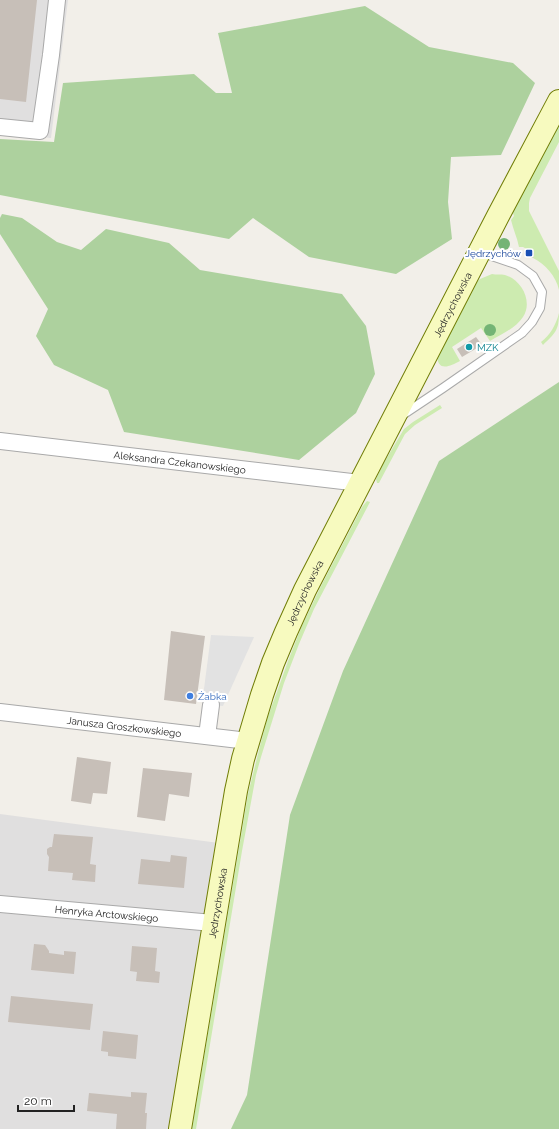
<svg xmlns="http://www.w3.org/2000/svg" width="559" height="1129" font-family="Raleway,sans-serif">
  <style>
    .residential { fill: #e0dfdf }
    .grass { fill: #cdebb0 }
    .forest { fill: #add19e }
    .parking { fill: #e2e2e2 }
    .building { fill: #c7bfb8 }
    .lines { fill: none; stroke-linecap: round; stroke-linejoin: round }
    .lane-casing { stroke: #a9a9a9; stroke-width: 10 }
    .street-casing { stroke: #a9a9a9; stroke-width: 18 }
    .secondary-casing { stroke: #707d05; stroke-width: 24 }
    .lane { stroke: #fff; stroke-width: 8 }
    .street { stroke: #fff; stroke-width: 16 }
    .secondary { stroke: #f7fabf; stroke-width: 22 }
    .tree { fill: #74b475 }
    .transit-dot { fill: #1a4fb4; stroke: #fff; stroke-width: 1.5 }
    .culture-dot { fill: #0f9aa8; stroke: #fff; stroke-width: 1.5 }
    .shop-dot { fill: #3f7fe0; stroke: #fff; stroke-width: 1.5 }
    .labels { text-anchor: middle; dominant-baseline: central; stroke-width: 4; stroke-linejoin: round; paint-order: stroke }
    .transit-label { font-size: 10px; fill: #164399; stroke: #fff; text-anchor: end }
    .street-label { font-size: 10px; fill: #222; stroke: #fff }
    .culture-label { font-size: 10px; fill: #0d838f; stroke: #fff; text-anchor: start }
    .shop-label { font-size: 10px; fill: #366cbe; stroke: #fff; text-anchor: start }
  </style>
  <rect width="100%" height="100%" fill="#f2efe9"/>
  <path class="residential" d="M0,0H68L51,138L0,133Z
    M0,814L234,845L189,1129H0Z"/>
  <path class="grass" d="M559,121V142L530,198L529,203V211L559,271V290C556,276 545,264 533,258L534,253L523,247H519C517,237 513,229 511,220L514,216L512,210Z
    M492,274C496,275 501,274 505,275C522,280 533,302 523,317C516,328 500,335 490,341L481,328L452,347L460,361C449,367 437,372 437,354L475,283L480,279Z
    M559,313C559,331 555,333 543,345L541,342C550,335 556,325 559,313Z
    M440,405L442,408L415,425L405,434L380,481L379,483H377L376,479L382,466L404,429L413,422Z
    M367,501L370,502L314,609L299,644L284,683L261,757L256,775L242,851L196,1129H192L248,794L260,746L268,716L277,692L288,661L301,628L320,588L362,507Z"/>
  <path class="forest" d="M365,6L429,47L513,63L535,83L501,155L451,157L448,202L452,239L396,274L309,257L253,218L229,239L0,195V139L54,142L63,83L194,74L216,93H232L218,33Z
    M2,214L22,218L57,242L81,250L106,229L169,243L200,270L342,294L366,326L375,374L356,413L299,460L124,432L108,390L54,365L36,336L48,309L0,234V218Z
    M559,382V1129H231L247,1095L290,815L343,671L439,461Z"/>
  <path class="parking" d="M211,635L254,637L223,706L202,704Z"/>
  <path class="building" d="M0,0H37L26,102L0,99Z
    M526,250L534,253L533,258L524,254Z
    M476,337L482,345L462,357L457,349Z
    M171,631L205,636L196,704L164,700Z
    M77,757L111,762L107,794L93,793L91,804L71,801Z
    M143,768L192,773L189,797L169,794L165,821L137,817Z
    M54,834L93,837L90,864L96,865L95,882L72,880L73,873L48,871L49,857L47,854V849L50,847H52Z
    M171,855L187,857L184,888L138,884L141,859L170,862Z
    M34,944L45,945L49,951V953L64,955V951L76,952L74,974L31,970Z
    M132,946L157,948L155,971L160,972L159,983L136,981L137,972L130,971Z
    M11,996L93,1004L90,1030L8,1022Z
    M103,1031L138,1035L136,1059L108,1056V1052L101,1051Z
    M131,1092L147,1093L145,1113H147L146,1129H116L117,1114L87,1111L89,1093L131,1097Z"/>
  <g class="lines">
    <g class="lane-casing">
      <path id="lane" d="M401,416L443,388L522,333L532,322L540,308L542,292L533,276L518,265L480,252"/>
    </g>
    <g class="street-casing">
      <g id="street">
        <path d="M0,127L40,131L51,55L57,0"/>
        <path id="s1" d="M0,441L360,483"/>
        <path id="s2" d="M0,712L248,741"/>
        <path d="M207,736L211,705"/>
        <path id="s3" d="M0,904L213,923"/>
      </g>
    </g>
    <g class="secondary-casing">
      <g id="secondary">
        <path id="s4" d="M180,1129L236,791L243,759L262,695L273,663L286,632L305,590L498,216L559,101"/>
      </g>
    </g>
    <use href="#lane" class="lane"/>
    <use href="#street" class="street"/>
    <use href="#secondary" class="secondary"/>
  </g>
  <g class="tree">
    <circle cx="504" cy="244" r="6"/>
    <circle cx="490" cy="330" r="6"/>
  </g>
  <rect class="transit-dot" x="525" y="249" width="8" height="8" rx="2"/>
  <circle class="culture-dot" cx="469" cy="347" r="4"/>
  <circle class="shop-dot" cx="190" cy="696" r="4"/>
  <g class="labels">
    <g class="transit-label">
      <text x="521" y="253">Jędrzychów</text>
    </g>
    <g class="street-label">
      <text stroke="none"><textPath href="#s4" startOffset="877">Jędrzychowska</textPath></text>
      <text stroke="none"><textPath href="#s1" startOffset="181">Aleksandra Czekanowskiego</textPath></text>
      <text stroke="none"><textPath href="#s4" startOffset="553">Jędrzychowska</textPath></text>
      <text stroke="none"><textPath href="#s2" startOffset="125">Janusza Groszkowskiego</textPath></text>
      <text stroke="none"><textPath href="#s4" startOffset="229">Jędrzychowska</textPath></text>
      <text stroke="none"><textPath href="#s3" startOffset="107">Henryka Arctowskiego</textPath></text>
    </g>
    <g class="culture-label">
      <text x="477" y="347">MZK</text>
    </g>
    <g class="shop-label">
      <text x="198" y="696">Żabka</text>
    </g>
  </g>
  <path d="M18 1105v6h56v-6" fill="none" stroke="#222222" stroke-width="2"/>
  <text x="24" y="1105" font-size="12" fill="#222222" stroke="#ffffff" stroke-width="3" paint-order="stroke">20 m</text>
</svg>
